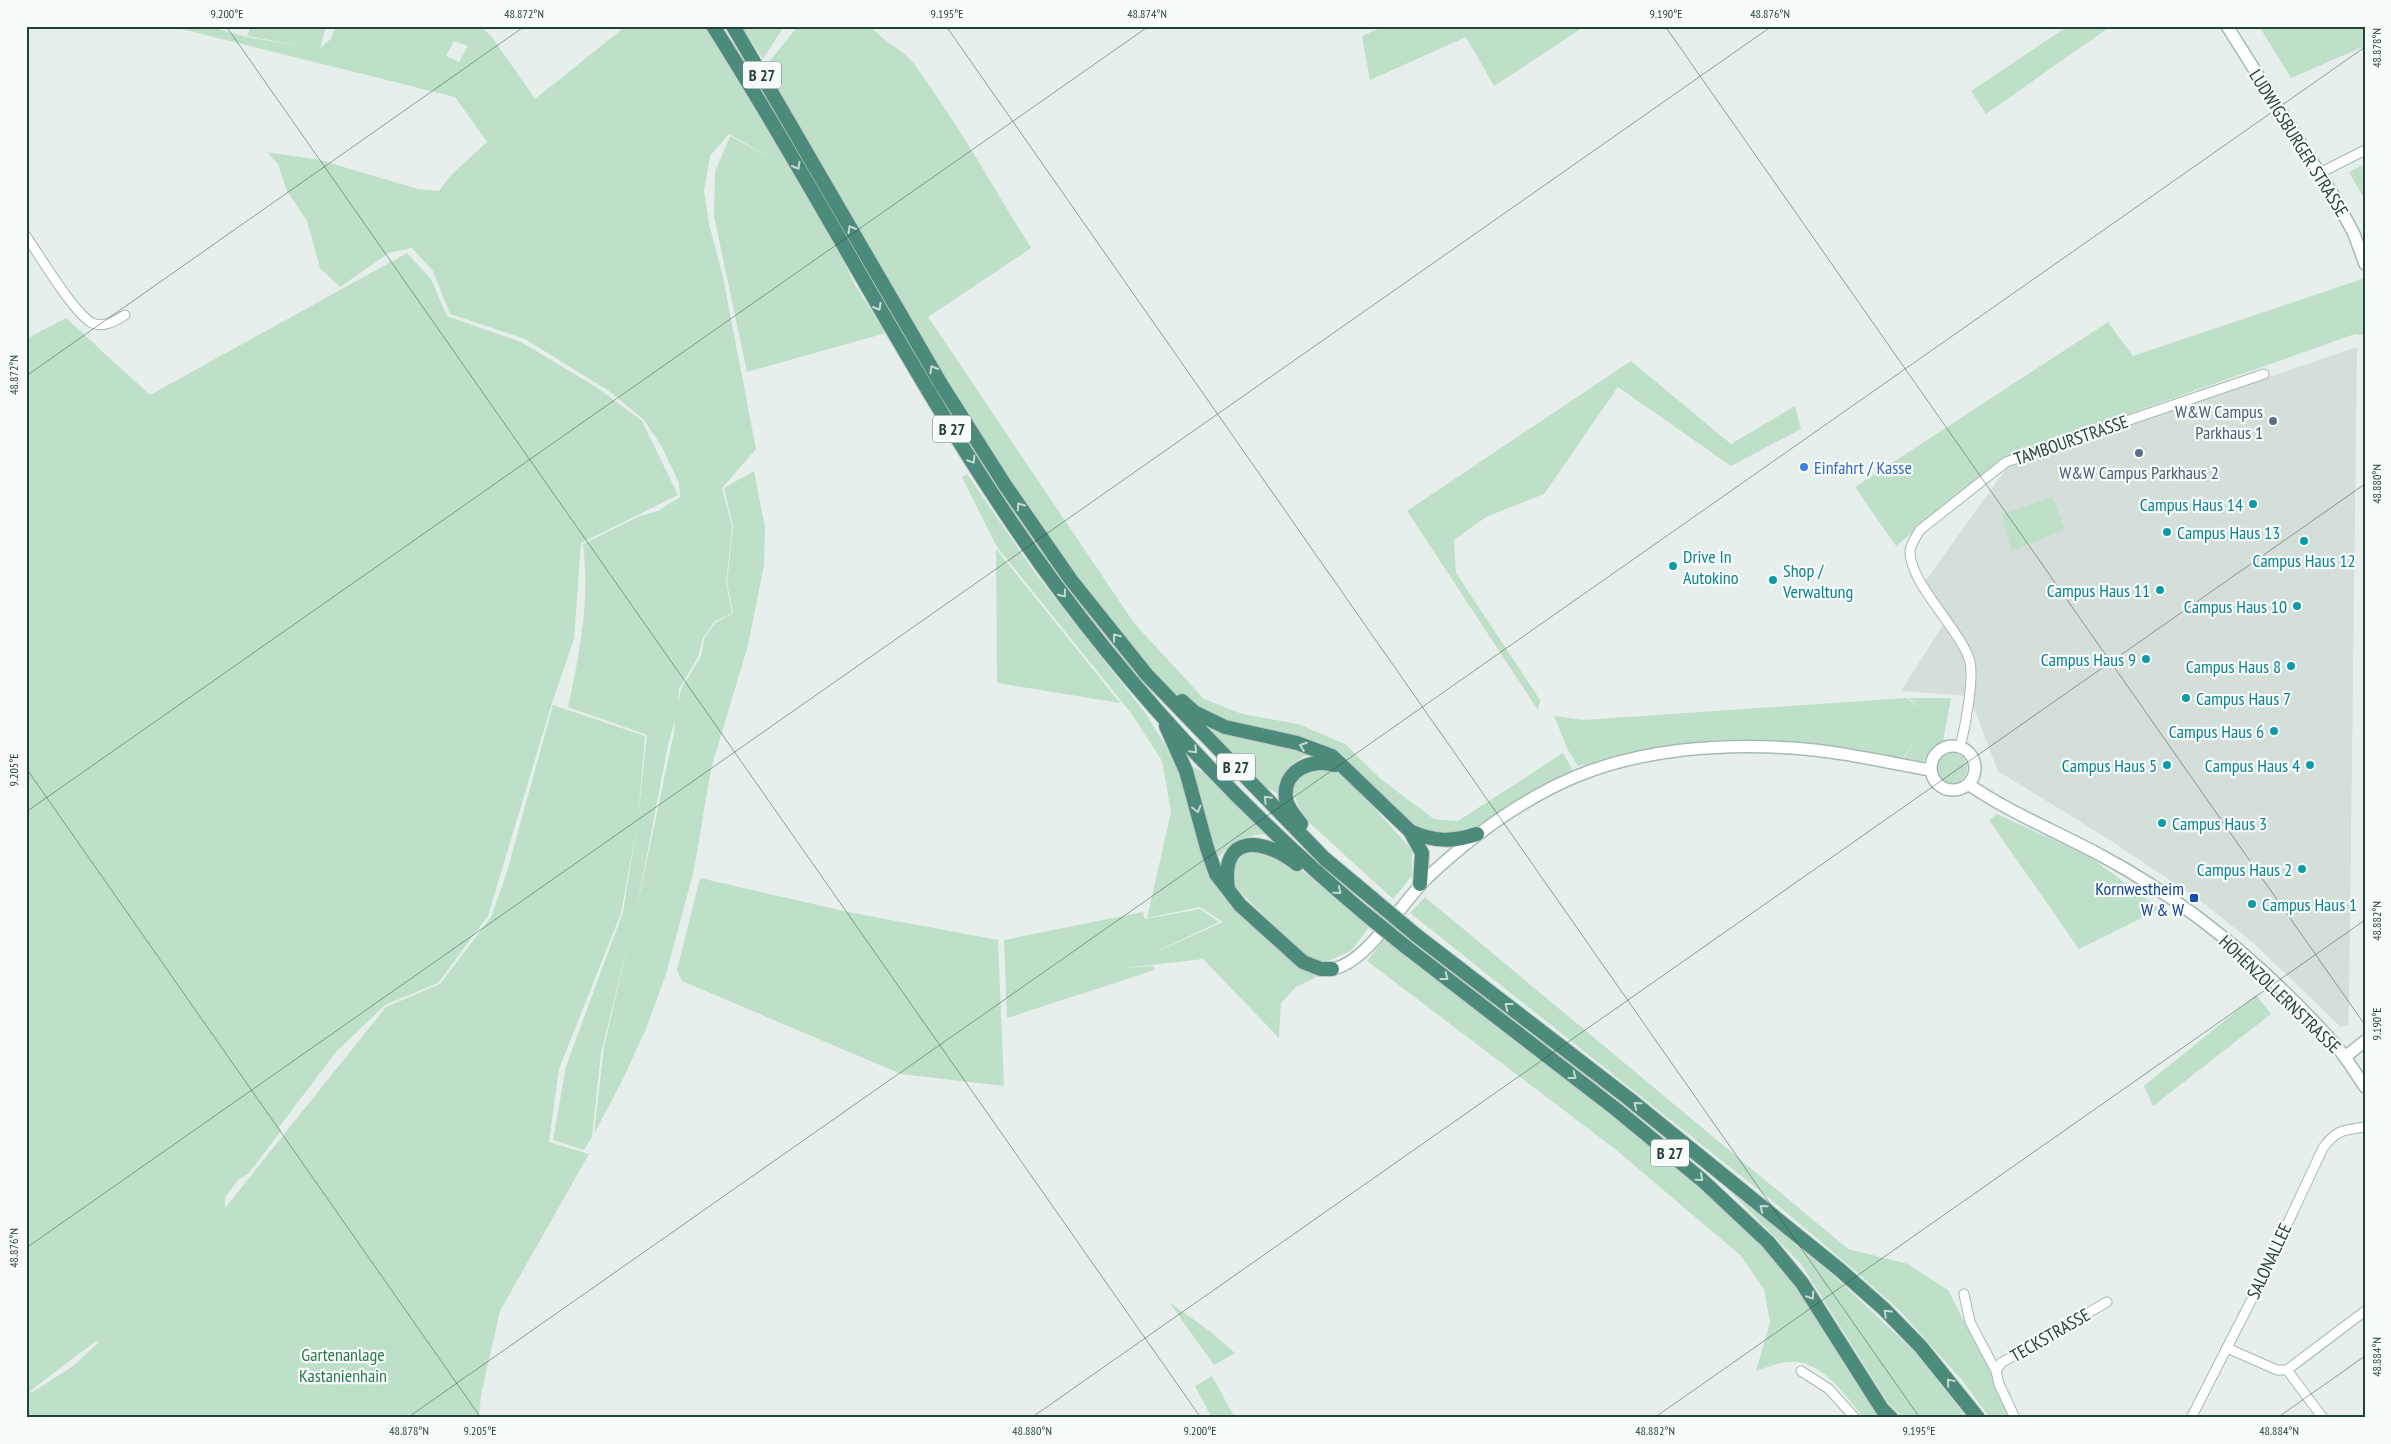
<svg xmlns="http://www.w3.org/2000/svg" width="2391" height="1444" font-family="'PT Sans Narrow',sans-serif">
  <style>
    .built { fill: #d4dfda }
    .green { fill: #bfe0c8; fill-rule: evenodd }
    .lines { fill: none; stroke-linecap: round; stroke-linejoin: round }
    .minor-casing { stroke: #a8b8b2; stroke-width: 11 }
    .secondary-casing { stroke: #a4bbb3; stroke-width: 14 }
    .trunk-casing { stroke: #c2cac8; stroke-width: 16 }
    .minor { stroke: #fff; stroke-width: 9 }
    .secondary { stroke: #fff; stroke-width: 11 }
    .trunk { stroke: #4c8a7c; stroke-width: 14 }
    .trunk-bridge-casing { stroke: #c2cac8; stroke-width: 16; stroke-linecap: butt }
    .trunk-bridge { stroke: #4c8a7c; stroke-width: 14 }
    .oneway { stroke: #c4d9d4 }
    .ticks { fill: none; stroke: #24423a; stroke-width: 1; stroke-opacity: 0.45 }
    .service-dot { fill: #5c6f8a; stroke: #f7fbf9; stroke-width: 2 }
    .shop-dot { fill: #3f7fe0; stroke: #f7fbf9; stroke-width: 2 }
    .culture-dot { fill: #0f9aa8; stroke: #f7fbf9; stroke-width: 2 }
    .transit-dot { fill: #1a4fb4; stroke: #f7fbf9; stroke-width: 2 }
    .labels { text-anchor: middle; dominant-baseline: central; stroke-width: 4.5; stroke-linejoin: round; paint-order: stroke }
    .shield { fill: #f7fbf9; stroke: #637a73; stroke-width: 1 }
    .shield-label { font-size: 16px; font-weight: bold; fill: #24423a }
    .street-label { font-size: 18px; fill: #24423a; stroke: #f7fbf9 }
    .service-label { font-size: 18px; fill: #4e5e75; stroke: #f7fbf9; text-anchor: end }
    .shop-label { font-size: 18px; fill: #366cbe; stroke: #f7fbf9; text-anchor: start }
    .culture-label { font-size: 18px; fill: #0d838f; stroke: #f7fbf9; text-anchor: end }
    .transit-label { font-size: 18px; fill: #164399; stroke: #f7fbf9; text-anchor: end }
    .park-label { font-size: 18px; fill: #2d7a4b; stroke: #f7fbf9 }
    .neatline { fill: none; stroke: #24423a; stroke-width: 2 }
    .ticks-label { font-size: 12px; text-anchor: middle; fill: #24423a }
  </style>
  <rect width="100%" height="100%" fill="#e6efeb"/>
  <path class="built" d="M2357,347L2349,1005L2348,1025L2341,1027L2251,941L2198,899L2108,839L1998,771L1969,696L1901,691L1943,625L1919,590L2008,466Z"/>
  <path class="green" d="M170,26H209L246,37L307,47L247,36L251,26H326L320,48L331,39L336,26H480L492,37L535,99L626,26H713L803,176L855,285L886,333L747,372L714,216L715,172L730,136L771,158L729,134L710,156L704,190L709,224L723,277L756,449L722,488L732,527L726,583L732,613L714,622L703,638L698,657L679,689L678,704L681,689L701,656L704,639L715,623L733,613L727,583L733,526L724,488L754,471L765,527L764,565L748,645L711,769L694,870L666,974L646,1029L623,1079L594,1134L604,1047L629,940L601,1053L592,1137L584,1150L553,1140L566,1066L623,912L637,825L621,913L559,1069L549,1142L589,1154L500,1311L481,1395L479,1418H26V339L66,318L150,395L407,253L431,279L447,316L521,342L599,389L642,421L678,495L581,543L574,639L552,703L488,916L438,983L385,1005L336,1052L279,1127L281,1131L249,1173L238,1180L225,1197V1208L386,1007L440,984L491,917L506,875L553,705L645,736L638,817L647,735L568,707C580,652 590,600 583,544L640,516L658,511L680,497L679,483L661,445L643,419L609,391L525,339L450,314L433,271L412,248L389,253L340,287L320,268L307,221L287,191L278,164L267,152L320,160L418,189L439,191L450,176L487,142L455,97ZM454,41L468,46L459,62L446,56ZM675,720L674,732L636,912L668,745ZM96,1341L99,1342L72,1367L31,1393L30,1391Z
    M741,26H784L763,59Z
    M798,26H871C882,42 902,48 914,64C957,122 993,187 1031,248L928,317L1134,623L1204,699L1242,714L1298,724L1345,744L1382,780L1434,819L1458,821L1563,753L1576,776L1477,834L1422,837L1346,768L1194,712L1147,675L1005,485L760,73Z
    M1385,26H1585L1494,86L1466,37L1370,80L1362,36Z
    M2068,26H2111L1986,114L1971,91Z
    M2259,26H2365V46L2291,78Z
    M2365,164V200L2349,172Z
    M2365,278V336L2355,334L2004,458L1896,546L1855,487L2108,322L2133,356Z
    M1631,361L1731,444L1795,406L1801,429L1731,466L1618,387L1544,494L1486,517L1454,540L1456,573L1540,700L1538,710L1407,511Z
    M967,474L1033,570L1146,714L1172,756L1184,783L1205,864L1222,896L1289,960L1320,975L1296,987L1281,1003L1279,1038L1203,959L1125,968L1153,966L1155,970L1007,1018L1004,940L1143,912L1145,919L1200,909L1219,922L1141,959L1223,922L1200,907L1147,918L1171,812L1162,761L1131,713L997,547L962,477Z
    M2052,497L2065,529L2012,551L2001,515Z
    M996,549L1120,703L997,683Z
    M1906,698L1923,709L1908,698H1951L1943,742L1921,763L1902,760L1922,733L1901,760L1783,742L1716,740L1578,766L1568,750L1554,716L1584,720Z
    M1197,720L1228,732L1309,754C1289,764 1281,771 1280,795L1260,784Z
    M1937 768a15 15 0 1 1 30 0a15 15 0 1 1-30 0Z
    M1191,766L1210,776L1267,834C1243,835 1230,842 1216,861L1202,799Z
    M1323,767L1345,776L1412,850V876L1393,899L1303,817L1292,790L1303,772Z
    M1997,814L2089,856L2160,909L2079,949L1989,820Z
    M1250,850L1274,852L1307,874L1369,927L1351,951L1324,963L1302,953L1235,887L1232,868L1236,858Z
    M700,878L848,912L998,940L1004,1086L901,1074L682,981L677,970Z
    M1425,897L1848,1249L1908,1264L1948,1290L1992,1375L2010,1418H1990L1961,1379L1900,1311L1860,1275L1775,1203L1410,913Z
    M1386,938L1668,1158L1758,1240L1786,1273L1881,1418H1864C1847,1398 1830,1371 1803,1363C1788,1359 1770,1366 1756,1371L1770,1322L1764,1289L1740,1255L1615,1149L1367,961Z
    M2256,995L2271,1014L2153,1106L2144,1086Z
    M1722,1183L1833,1275L1916,1353L1967,1418H1903L1887,1401L1801,1264Z
    M1169,1302L1211,1332L1235,1353L1214,1365Z
    M1212,1376L1235,1418H1212L1195,1386Z"/>
  <g class="lines">
    <g class="minor-casing">
      <path id="minor" d="M2320,173L2365,150
        M26,236C40,256 73,312 92,323C104,328 115,321 125,315
        M1960,746C1965,729 1974,679 1970,662C1962,631 1909,583 1910,551C1911,543 1916,537 1920,530L2006,462L2264,374
        M1964,1294L1970,1322L1996,1371L1999,1384L2015,1418
        M2227,1348L2277,1370H2287L2323,1418
        M2287,1370L2365,1311
        M1801,1371L1829,1389L1855,1418
        M1996,1371L2001,1363L2107,1302
        M2191,1418L2255,1293L2323,1148C2336,1130 2343,1130 2365,1127"/>
    </g>
    <g class="secondary-casing">
      <path id="secondary" d="M2227,26L2335,198L2354,234L2365,264
        M1931 768a22 22 0 1 1 44 0a22 22 0 1 1-44 0Z
        M1968,784C2010,813 2058,832 2102,856C2188,902 2266,968 2332,1041C2345,1055 2354,1071 2365,1087
        M1332,969C1366,964 1402,902 1428,877C1472,836 1522,799 1577,776C1643,749 1722,743 1792,748C1838,751 1885,762 1930,770
        M2345,1057L2365,1041"/>
    </g>
    <g class="trunk-casing">
      <path id="trunk" d="M713,26C811,180 893,341 992,493C1094,650 1220,791 1363,912
        M733,26L941,384L1005,485L1071,580L1147,675L1325,859L1373,899
        M1182,701L1194,712L1225,727L1297,743L1332,756L1410,831C1434,842 1453,842 1477,834
        M1166,726L1186,771L1207,848L1216,874L1240,905L1303,962L1321,969H1332
        M1301,824C1295,816 1288,809 1286,799C1282,770 1312,758 1335,765
        M1410,831L1422,853L1420,884
        M1228,889C1220,832 1264,838 1297,864
        M1416,935L1628,1098L1840,1270L1884,1309L1921,1347L1978,1418
        M1406,947L1617,1110L1702,1180L1768,1242L1802,1283L1882,1409L1891,1418"/>
    </g>
    <use href="#minor" class="minor"/>
    <use href="#secondary" class="secondary"/>
    <use href="#trunk" class="trunk"/>
    <g class="trunk-bridge-casing">
      <path id="trunk-bridge" d="M1373,899L1416,935
        M1363,912L1406,947"/>
    </g>
    <use href="#trunk-bridge" class="trunk-bridge"/>
  </g>
  <defs><path id="oneway-chevron" d="M-2-3.5L2.5 0L-2 3.5" fill="none" stroke-width="1.6" stroke-linecap="round" stroke-linejoin="round" transform="scale(1.25)"/></defs>
  <g class="oneway">
    <use href="#oneway-chevron" transform="translate(797 166) rotate(60)"/>
    <use href="#oneway-chevron" transform="translate(851 229) rotate(-120)"/>
    <use href="#oneway-chevron" transform="translate(878 307) rotate(60)"/>
    <use href="#oneway-chevron" transform="translate(933 369) rotate(-120)"/>
    <use href="#oneway-chevron" transform="translate(972 460) rotate(58)"/>
    <use href="#oneway-chevron" transform="translate(1020 506) rotate(-125)"/>
    <use href="#oneway-chevron" transform="translate(1063 594) rotate(52)"/>
    <use href="#oneway-chevron" transform="translate(1116 637) rotate(-128)"/>
    <use href="#oneway-chevron" transform="translate(1303 746) rotate(-160)"/>
    <use href="#oneway-chevron" transform="translate(1194 750) rotate(46)"/>
    <use href="#oneway-chevron" transform="translate(1267 799) rotate(-134)"/>
    <use href="#oneway-chevron" transform="translate(1197 809) rotate(76)"/>
    <use href="#oneway-chevron" transform="translate(1338 891) rotate(40)"/>
    <use href="#oneway-chevron" transform="translate(1445 977) rotate(38)"/>
    <use href="#oneway-chevron" transform="translate(1508 1006) rotate(-142)"/>
    <use href="#oneway-chevron" transform="translate(1573 1076) rotate(38)"/>
    <use href="#oneway-chevron" transform="translate(1637 1105) rotate(-141)"/>
    <use href="#oneway-chevron" transform="translate(1700 1178) rotate(41)"/>
    <use href="#oneway-chevron" transform="translate(1763 1208) rotate(-141)"/>
    <use href="#oneway-chevron" transform="translate(1811 1296) rotate(57)"/>
    <use href="#oneway-chevron" transform="translate(1887 1313) rotate(-136)"/>
    <use href="#oneway-chevron" transform="translate(1950 1382) rotate(-130)"/>
  </g>
  <path class="ticks" d="M226,26L1201,1418M946,26L1920,1418M1665,26L2365,1025M26,376L525,26M26,768L481,1418M26,812L1149,26M26,1248L1772,26M407,1418L2365,47M1031,1418L2365,484M1654,1418L2365,920M2277,1418L2365,1356"/>
  <g class="service-dot">
    <circle cx="2273" cy="421" r="5"/>
    <circle cx="2139" cy="453" r="5"/>
  </g>
  <circle class="shop-dot" cx="1804" cy="467" r="5"/>
  <g class="culture-dot">
    <circle cx="2253" cy="504" r="5"/>
    <circle cx="2167" cy="532" r="5"/>
    <circle cx="2304" cy="541" r="5"/>
    <circle cx="1673" cy="566" r="5"/>
    <circle cx="1773" cy="580" r="5"/>
    <circle cx="2160" cy="590" r="5"/>
    <circle cx="2297" cy="606" r="5"/>
    <circle cx="2146" cy="659" r="5"/>
    <circle cx="2291" cy="666" r="5"/>
    <circle cx="2186" cy="698" r="5"/>
    <circle cx="2274" cy="731" r="5"/>
    <circle cx="2167" cy="765" r="5"/>
    <circle cx="2310" cy="765" r="5"/>
    <circle cx="2162" cy="823" r="5"/>
    <circle cx="2302" cy="869" r="5"/>
    <circle cx="2252" cy="904" r="5"/>
  </g>
  <rect class="transit-dot" x="2189" y="893" width="10" height="10" rx="2.5"/>
  <g class="labels">
    <g class="shield">
      <rect x="743" y="61.5" width="38" height="27" rx="4"/>
      <rect x="933" y="415.5" width="38" height="27" rx="4"/>
      <rect x="1217" y="753.5" width="38" height="27" rx="4"/>
      <rect x="1651" y="1139.5" width="38" height="27" rx="4"/>
    </g>
    <g class="shield-label">
      <text x="762" y="75">B 27</text>
      <text x="952" y="429">B 27</text>
      <text x="1236" y="767">B 27</text>
      <text x="1670" y="1153">B 27</text>
    </g>
    <g class="street-label">
      <text transform="translate(2299 143) rotate(58)">LUDWIGSBURGER STRASSE</text>
      <text transform="translate(2071 440) rotate(-19)">TAMBOURSTRASSE</text>
      <text transform="translate(2280 994) rotate(44)">HOHENZOLLERNSTRASSE</text>
      <text transform="translate(2269 1261) rotate(-65)">SALONALLEE</text>
      <text transform="translate(2050 1335) rotate(-30)">TECKSTRASSE</text>
    </g>
    <g class="service-label">
      <text x="2263" y="411">W&amp;W Campus<tspan x="2263" dy="21">Parkhaus 1</tspan></text>
      <text x="2139" y="472" text-anchor="middle">W&amp;W Campus Parkhaus 2</text>
    </g>
    <g class="shop-label">
      <text x="1814" y="467">Einfahrt / Kasse</text>
    </g>
    <g class="culture-label">
      <text x="2243" y="504">Campus Haus 14</text>
      <text x="2177" y="532" text-anchor="start">Campus Haus 13</text>
      <text x="1683" y="556" text-anchor="start">Drive In<tspan x="1683" dy="21">Autokino</tspan></text>
      <text x="2304" y="560" text-anchor="middle">Campus Haus 12</text>
      <text x="1783" y="570" text-anchor="start">Shop /<tspan x="1783" dy="21">Verwaltung</tspan></text>
      <text x="2150" y="590">Campus Haus 11</text>
      <text x="2287" y="606">Campus Haus 10</text>
      <text x="2136" y="659">Campus Haus 9</text>
      <text x="2281" y="666">Campus Haus 8</text>
      <text x="2196" y="698" text-anchor="start">Campus Haus 7</text>
      <text x="2264" y="731">Campus Haus 6</text>
      <text x="2157" y="765">Campus Haus 5</text>
      <text x="2300" y="765">Campus Haus 4</text>
      <text x="2172" y="823" text-anchor="start">Campus Haus 3</text>
      <text x="2292" y="869">Campus Haus 2</text>
      <text x="2262" y="904" text-anchor="start">Campus Haus 1</text>
    </g>
    <g class="transit-label">
      <text x="2184" y="888">Kornwestheim<tspan x="2184" dy="21">W &amp; W</tspan></text>
    </g>
    <g class="park-label">
      <text x="343" y="1354">Gartenanlage<tspan x="343" dy="21">Kastanienhain</tspan></text>
    </g>
  </g>
  <rect width="2391" height="1444" fill="none" stroke="#f7fbf9" stroke-width="55"/>
  <rect x="28" y="28" width="2336" height="1388" class="neatline"/>
  <g class="ticks-label">
    <text x="227" y="18">9.200°E</text>
    <text x="524" y="18">48.872°N</text>
    <text x="947" y="18">9.195°E</text>
    <text x="1147" y="18">48.874°N</text>
    <text x="1666" y="18">9.190°E</text>
    <text x="1770" y="18">48.876°N</text>
    <text transform="translate(2377 48) rotate(-90)" y="4">48.878°N</text>
    <text transform="translate(14 375) rotate(-90)" y="4">48.872°N</text>
    <text transform="translate(2377 484) rotate(-90)" y="4">48.880°N</text>
    <text transform="translate(14 770) rotate(-90)" y="4">9.205°E</text>
    <text transform="translate(2377 921) rotate(-90)" y="4">48.882°N</text>
    <text transform="translate(2377 1024) rotate(-90)" y="4">9.190°E</text>
    <text transform="translate(14 1248) rotate(-90)" y="4">48.876°N</text>
    <text transform="translate(2377 1357) rotate(-90)" y="4">48.884°N</text>
    <text x="409" y="1435">48.878°N</text>
    <text x="480" y="1435">9.205°E</text>
    <text x="1032" y="1435">48.880°N</text>
    <text x="1200" y="1435">9.200°E</text>
    <text x="1655" y="1435">48.882°N</text>
    <text x="1919" y="1435">9.195°E</text>
    <text x="2279" y="1435">48.884°N</text>
  </g>
</svg>
